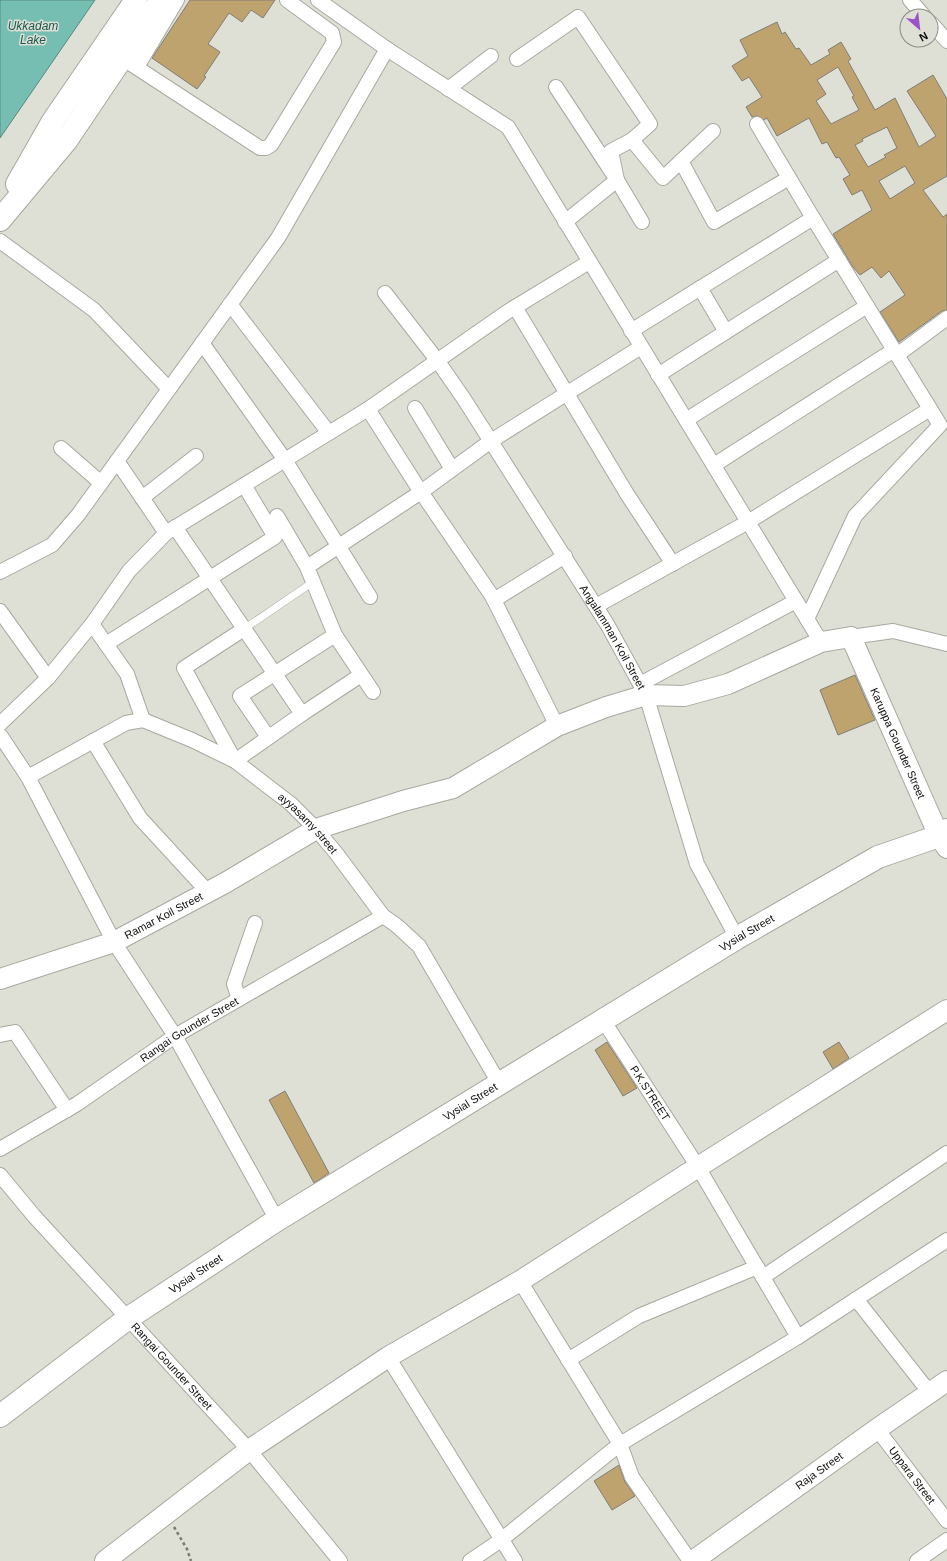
<svg xmlns="http://www.w3.org/2000/svg" width="947" height="1561" font-family="Helvetica,sans-serif">
  <style>
    .water { fill: #76beb1; stroke: #57897f }
    .building { fill: #bea36f; stroke: #817d75; fill-rule: evenodd }
    .lines { fill: none; stroke-linecap: round; stroke-linejoin: round }
    .lane-casing { stroke: #a7a9a0; stroke-width: 8 }
    .street-casing { stroke: #a7a9a0; stroke-width: 16 }
    .secondary-casing { stroke: #a7a9a0; stroke-width: 22 }
    .primary-casing { stroke: #a7a9a0; stroke-width: 24 }
    .path { stroke: #797a73; stroke-width: 2.5; stroke-dasharray: 3 3; stroke-linecap: butt }
    .lane { stroke: #fff; stroke-width: 7 }
    .street { stroke: #fff; stroke-width: 14 }
    .secondary { stroke: #fff; stroke-width: 20 }
    .primary { stroke: #fff; stroke-width: 22 }
    .labels { text-anchor: middle; dominant-baseline: central; stroke-width: 3; stroke-linejoin: round; paint-order: stroke }
    .street-label { font-size: 11px; fill: #0e0e0b; stroke: #dee0d6 }
    .water-label { font-size: 12px; font-style: italic; fill: #1a574e; stroke: #dee0d6 }
  </style>
  <rect width="100%" height="100%" fill="#dee0d6"/>
  <path class="water" d="M0,0H95L0,138Z"/>
  <path class="building" d="M190,0H275L263,18L251,10L242,22L229,13L208,44L220,52L204,76L206,77L197,89L152,58Z
    M777,22L782,34L785,32L796,49L799,48L811,65L830,54L828,50L841,42L851,59L848,61L875,110L895,98L919,147L936,136L907,91L933,75L947,99V176L923,190L943,217L947,214V310L942,311L899,342L880,312L905,295L889,271L881,278L872,267L860,275L853,267L833,234L872,210L862,190L852,195L843,179L850,175L839,157L836,158L827,142L822,144L809,118L777,136L767,118L764,120L757,116L752,117L746,107L762,97L749,77L742,81L732,66L748,56L740,40ZM838,67L854,96L852,97L859,110L831,124L816,101L826,94L817,80ZM887,127L897,148L884,155L886,157L868,167L855,145L863,141L862,139ZM905,166L915,183L890,199L879,181Z
    M855,675L875,720L838,735L820,690Z
    M607,1042L637,1088L623,1096L595,1050Z
    M839,1042L849,1058L833,1069L823,1052Z
    M285,1091L329,1173L314,1183L269,1100Z
    M619,1465L625,1482L635,1496L612,1510L594,1481Z"/>
  <g class="lines">
    <g class="lane-casing">
      <path id="lane" d="M244,629L313,582"/>
    </g>
    <g class="street-casing">
      <g id="street">
        <path d="M318,0L387,49L508,127L821,642"/>
        <path d="M910,0L924,16"/>
        <path d="M931,23L947,41"/>
        <path d="M122,58L260,148H266L271,145L334,42L332,33L287,0"/>
        <path d="M517,59L578,17L650,124L632,140"/>
        <path d="M137,67L177,0"/>
        <path d="M556,87L617,180L642,222"/>
        <path d="M448,89L491,56"/>
        <path d="M757,124L813,218"/>
        <path d="M681,161L714,222L789,178"/>
        <path d="M565,222L617,180L611,151L632,140L663,178L713,131"/>
        <path d="M0,241L94,310L169,389"/>
        <path d="M700,288L726,332"/>
        <path id="s1" d="M385,293L437,360L464,399L607,624L646,695L697,864L737,938"/>
        <path d="M230,304L329,433"/>
        <path d="M515,307L627,494L673,564"/>
        <path d="M631,331L813,218L940,425L855,516L807,619"/>
        <path d="M202,343L285,460L370,597"/>
        <path d="M897,355L947,318"/>
        <path d="M658,375L839,260"/>
        <path d="M415,408L452,469"/>
        <path d="M368,409L417,486L492,596L557,726"/>
        <path d="M686,420L867,306"/>
        <path d="M61,448L101,483"/>
        <path d="M117,461L166,533"/>
        <path d="M714,465L894,350"/>
        <path d="M142,498L196,456"/>
        <path d="M277,516L307,567L335,635L373,692"/>
        <path d="M175,527L302,714L235,761L184,668L244,629"/>
        <path d="M307,567L421,492L491,441L641,347"/>
        <path d="M0,572L52,545L78,515L278,238L387,49"/>
        <path d="M494,600L565,556"/>
        <path d="M596,606L748,522L930,409"/>
        <path d="M0,611L48,678"/>
        <path d="M92,624L127,674L143,720"/>
        <path d="M851,637L893,631L947,644"/>
        <path d="M106,644L275,537L244,485"/>
        <path d="M640,684L796,601"/>
        <path d="M302,714L361,675"/>
        <path d="M0,724L48,678L92,624L129,571L166,533L368,409L507,312L589,262"/>
        <path d="M0,735L28,777L114,942L175,1036L277,1220"/>
        <path d="M268,737L240,696L335,635"/>
        <path d="M93,741L140,818L208,892"/>
        <path id="s2" d="M28,777L126,723L143,720L192,740L235,761L291,804L316,829L336,853L383,916L396,925L419,946L499,1083"/>
        <path d="M239,999L234,984L255,923"/>
        <path id="s3" d="M603,1020L698,1167L798,1337"/>
        <path d="M0,1035L15,1032L67,1110"/>
        <path id="s4" d="M0,1149L77,1104L175,1036L383,916"/>
        <path id="s5" d="M0,1175L34,1216L249,1450L340,1561"/>
        <path d="M763,1277L947,1153"/>
        <path d="M520,1281L620,1444L632,1477L690,1561"/>
        <path d="M856,1299L930,1393"/>
        <path d="M388,1357L515,1561"/>
        <path d="M568,1360L639,1316L757,1267"/>
        <path id="s6" d="M877,1429L947,1521"/>
        <path d="M470,1561L501,1540L620,1444L798,1337L947,1240"/>
        <path d="M917,1561L947,1540"/>
      </g>
    </g>
    <g class="secondary-casing">
      <g id="secondary">
        <path id="s7" d="M0,979L114,942L225,883L316,829L403,801L453,788L557,726L606,707L646,695L684,696L728,684L821,642L851,637L939,836L947,848"/>
        <path d="M105,1561L249,1450L388,1357L520,1281L698,1167L947,1010"/>
        <path id="s8" d="M693,1561L877,1429L947,1381"/>
      </g>
    </g>
    <g class="primary-casing">
      <g id="primary">
        <path d="M17,184L53,121L136,0"/>
        <path d="M0,220L66,141L161,0"/>
        <path id="s9" d="M0,1416L127,1319L277,1220L737,938L878,857L939,836L947,830"/>
      </g>
    </g>
    <path class="path" d="M174,1527L187,1549L191,1561"/>
    <use href="#lane" class="lane"/>
    <use href="#street" class="street"/>
    <use href="#secondary" class="secondary"/>
    <use href="#primary" class="primary"/>
  </g>
  <g class="labels">
    <g class="street-label">
      <text stroke="none"><textPath href="#s1" startOffset="413">Angalamman Koil Street</textPath></text>
      <text stroke="none"><textPath href="#s7" startOffset="1042">Karuppa Gounder Street</textPath></text>
      <text stroke="none"><textPath href="#s2" startOffset="326">ayyasamy street</textPath></text>
      <text stroke="none"><textPath href="#s7" startOffset="176">Ramar Koil Street</textPath></text>
      <text stroke="none"><textPath href="#s9" startOffset="890">Vysial Street</textPath></text>
      <text stroke="none"><textPath href="#s4" startOffset="224">Rangai Gounder Street</textPath></text>
      <text stroke="none"><textPath href="#s3" startOffset="87">P.K.STREET</textPath></text>
      <text stroke="none"><textPath href="#s9" startOffset="566">Vysial Street</textPath></text>
      <text stroke="none"><textPath href="#s9" startOffset="242">Vysial Street</textPath></text>
      <text stroke="none"><textPath href="#s5" startOffset="257">Rangai Gounder Street</textPath></text>
      <text stroke="none"><textPath href="#s8" startOffset="155">Raja Street</textPath></text>
      <text stroke="none"><textPath href="#s6" startOffset="58">Uppara Street</textPath></text>
    </g>
    <g class="water-label">
      <text x="33" y="26">Ukkadam<tspan x="33" dy="14">Lake</tspan></text>
    </g>
  </g>
  <g transform="translate(919 28) rotate(152)"><circle r="19" fill="#dee0d6" stroke="#8b8c85"/>
  <path d="M0-3L7 15L0 10L-7 15Z" fill="#9d53c5"/>
  <text y="-6" font-size="11" font-weight="bold" text-anchor="middle" fill="#0e0e0b">N</text>
  </g>
</svg>
